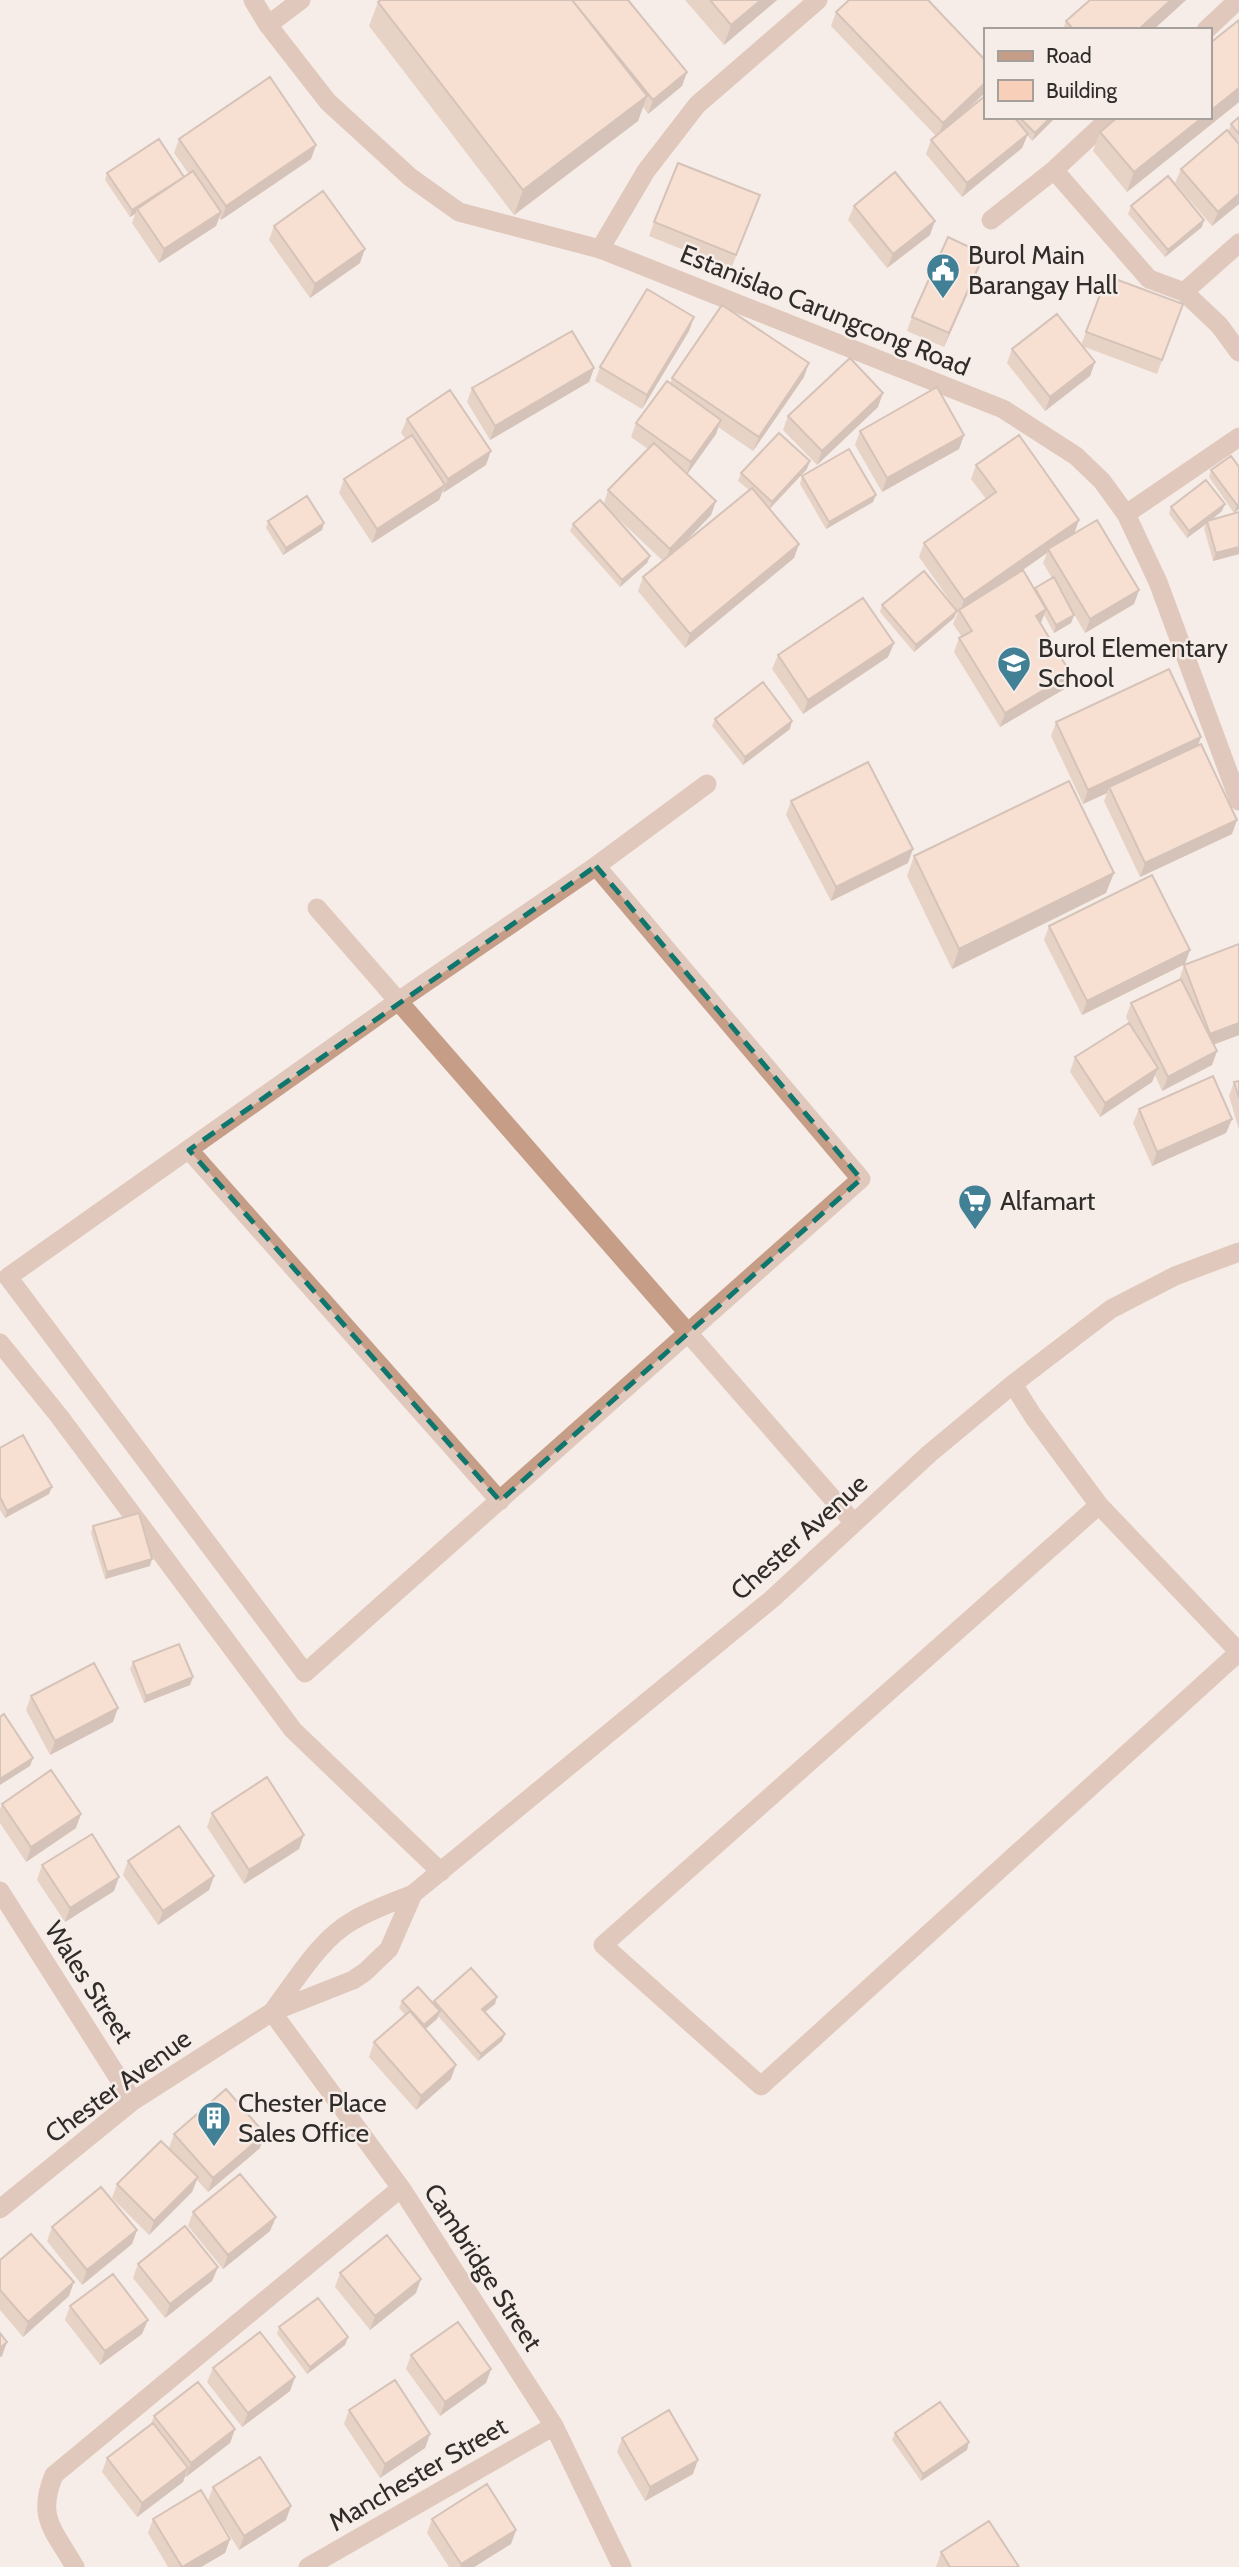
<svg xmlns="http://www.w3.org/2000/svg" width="1239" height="2567" font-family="Cabin,sans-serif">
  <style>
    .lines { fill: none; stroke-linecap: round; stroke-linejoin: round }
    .minor { stroke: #c69d87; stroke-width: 19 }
    .tertiary { stroke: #c69d87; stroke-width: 19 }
    .wall { fill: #d5b29e; fill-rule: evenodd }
    .shaded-wall { fill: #ae9181 }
    .building { fill: #f8cfb8; stroke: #ae9181; stroke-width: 2 }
    .marked { fill: none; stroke: #0f766e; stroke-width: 5; stroke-dasharray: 14 9; stroke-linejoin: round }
    .labels { text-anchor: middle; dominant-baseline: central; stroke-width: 5; stroke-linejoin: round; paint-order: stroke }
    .poi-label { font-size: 26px; fill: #2f2c2a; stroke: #f6ede8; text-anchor: start }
    .street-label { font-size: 26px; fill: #2f2c2a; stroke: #f6ede8 }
  </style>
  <rect width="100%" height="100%" fill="#f6ede8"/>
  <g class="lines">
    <path class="minor" d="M268,25L301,0
      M1206,30L1238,0
      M1054,170L1149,279L1184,292L1219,325L1239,352
      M991,220L1054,170L1111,117
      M600,249L646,171L697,105L818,0
      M1184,292L1239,243
      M1126,514L1239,437
      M596,866L861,1179L305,1673L8,1277L397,1002L596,866L707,784
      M317,908L854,1523
      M189,1150L500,1501
      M0,1343L59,1416L293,1730L441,1872
      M1013,1384L1033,1416L1099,1505L1239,1652
      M1099,1505L603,1945L761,2086L1239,1652
      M0,1891L133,2101
      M272,2012C296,1981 319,1939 354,1920C373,1909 394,1902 413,1894L772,1599L929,1454L1013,1384L1111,1309L1175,1276L1239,1252
      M272,2012L401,2188L554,2426L622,2567
      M0,2209L133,2101L272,2012L353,1980L365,1972L389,1949L413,1894
      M75,2567C54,2530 36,2518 54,2475L401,2188
      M308,2567L554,2426"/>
    <path class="tertiary" d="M253,0L268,25L328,102L410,177L459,212L600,249L1003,409L1076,456L1102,481L1126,514L1158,582L1239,801"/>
  </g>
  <path class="wall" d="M628,0L687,72L682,86L648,114L643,107L638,121L514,215L369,26L378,2Z
    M685,0H777L724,45Z
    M1090,0H1186L1153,30H1063L1066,21Z
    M836,12L957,120L985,117H1056L1032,141L1027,135L1022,148L962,197L926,154L931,140L936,136L831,26Z
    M1239,20V102L1127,192L1093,151L1100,132Z
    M1239,117V204L1212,226L1175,183L1181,169L1228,132L1231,124Z
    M179,139L316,145L311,159L221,220L219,218L216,226L159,263L132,223L135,214L130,217L105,180L107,173L183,178L189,174L174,153Z
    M760,195L731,269L649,236L654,222Z
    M854,206L930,235L887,268L848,220Z
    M1131,206L1202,227L1165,257L1128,214Z
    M274,226L360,263L310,298L269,240Z
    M979,268L944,347L907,331L912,317Z
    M1107,276L1183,304L1157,374L1082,346L1095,362L1090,376L1045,411L1007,363L1012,349L1081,345Z
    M694,317L689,331L642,409L595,381L600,367Z
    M594,368L589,382L490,440L467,402L472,388Z
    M804,377L753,451L718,427L716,434L687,474L716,501L711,515L682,545L749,490L738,481L741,473L807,469L770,509L799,544L794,558L685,648L638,591L643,577L663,561L611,512L650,556L647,563L620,587L570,531L573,524L604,503L608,490L648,449L631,437L636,423L670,384L672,378Z
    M878,407L817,465L783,430L788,416Z
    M407,419L486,465L442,492L439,500L372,543L339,493L344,479L406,439L401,433Z
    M860,431L964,435L959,449L882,492L855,445Z
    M976,465L1079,520L1074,534L1139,590L1134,604L1085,633L1071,609L1074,615L1071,623L1054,633L1044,615L1040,623L1066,688L1000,727L954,652L959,638L962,637L953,624L958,612L919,557L924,543L986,499L971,479ZM1047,553L1043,563L1052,578L1035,588V590L1010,578Z
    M1239,467V509L1234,513L1209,477L1211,470Z
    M802,476L873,502L826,529L800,484Z
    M1171,507L1222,511L1211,520L1239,512V554L1213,561L1204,528L1206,524L1187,538L1169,514Z
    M268,521L324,523L322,530L283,555L266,528Z
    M882,605L957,611L954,618L914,652L880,612Z
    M894,643L888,657L803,714L772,669L778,655Z
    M715,719L790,729L743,765L712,726Z
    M1056,722L1198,745L1232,834L1140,877L1104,801L1107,793L1083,804L1051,736Z
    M791,801L908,863L831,901L786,815Z
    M914,856L1106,893L952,969L907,876Z
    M1049,926L1185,964L1082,1015L1044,940Z
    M1184,965L1239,1035L1214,1044L1217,1051L1212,1065L1162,1091L1155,1075L1152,1082L1100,1117L1070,1072L1075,1057L1129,1023L1126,1017L1131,1003L1179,980Z
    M1239,1081V1130L1229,1096L1234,1082Z
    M1139,1109L1232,1119L1226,1133L1152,1166L1133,1123Z
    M0,1448L49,1494L5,1518L0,1510Z
    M93,1526L150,1566L105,1579L91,1533Z
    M133,1662L193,1677L190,1685L144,1703L130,1669Z
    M31,1696L113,1722L50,1755L26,1710Z
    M2,1804L76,1828L26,1862L0,1823V1809Z
    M212,1813L299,1849L244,1884L207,1827Z
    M128,1861L214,1876L209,1890L158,1925L123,1875Z
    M42,1865L114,1891L65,1922L37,1880Z
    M402,2001L433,2003L434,2001L495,2004L485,2012L505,2034L502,2041L478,2061L438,2016L437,2019L425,2029L451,2079L416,2110L369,2057L374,2042L405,2015L399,2008Z
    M174,2134L260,2148L208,2192L197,2180L192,2192L149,2235L112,2198L117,2184L169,2148Z
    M193,2212L270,2231L223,2269L188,2226Z
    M52,2227L137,2230L132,2244L82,2285L47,2241Z
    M0,2260L69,2296L23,2337L0,2310Z
    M138,2264L218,2267L212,2281L165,2318L133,2278Z
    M340,2273L416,2293L370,2330L335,2287Z
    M70,2306L142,2334L100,2365L65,2320Z
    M279,2327L348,2337L345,2345L307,2374L277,2334Z
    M411,2355L491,2369L486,2383L440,2416L406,2369Z
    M213,2368L295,2377L290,2391L242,2427L207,2382Z
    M349,2410L430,2434L425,2448L380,2478L344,2424Z
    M154,2416L235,2429L230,2443L186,2477L185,2476L183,2482L137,2517L102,2472L107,2458L150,2426Z
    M895,2433L967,2450L921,2481L892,2440Z
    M622,2438L693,2474L645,2501L617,2452Z
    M213,2487L286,2520L239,2550L208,2501Z
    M153,2519L230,2539L225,2553L201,2567H168L148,2533Z
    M432,2519L516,2530L511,2544L474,2567H449L427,2533Z
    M941,2552L1019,2567H936Z"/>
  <path class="shaded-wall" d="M761,0H777L724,45L731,25Z
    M1171,0H1186L1153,30H1138Z
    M687,72L682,86L648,114L653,100Z
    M985,83V93L938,137L943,123Z
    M1239,88V102L1127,192L1134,172L1203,117H1209V112Z
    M647,96L638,121L514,215L523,190Z
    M1051,117H1056L1032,141L1035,133Z
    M1028,134L1022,148L962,197L967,183Z
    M316,145L311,159L221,220L226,206Z
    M184,177L137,209L135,214L130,217L132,210Z
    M1239,194V204L1212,226L1218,212Z
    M221,212L216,226L159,263L164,249Z
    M1204,220L1202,227L1165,257L1168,250Z
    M935,221L930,235L887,268L893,254Z
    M365,249L360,263L310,298L315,284Z
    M984,254L979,268L944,347L949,333Z
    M694,317L689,331L642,409L647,395Z
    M1095,362L1090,376L1045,411L1050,397Z
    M809,363L804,377L753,451L759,437Z
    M594,368L589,382L490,440L495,426Z
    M883,393L878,407L817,465L822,451Z
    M721,420L716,434L686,476L691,462Z
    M964,435L959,449L882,492L887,478Z
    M491,451L486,465L443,493L448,479Z
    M810,461L807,469L769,509L772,502Z
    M445,485L439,500L372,543L377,529Z
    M876,495L873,502L826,529L829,522Z
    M716,501L711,515L665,563L670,549Z
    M1225,504L1222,511L1207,523V521L1206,524L1187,538L1189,531Z
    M1239,504V509L1234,513L1237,505Z
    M1079,520L1074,534L1048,549L1047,553L961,613L960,612L964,600Z
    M324,523L322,530L283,555L286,548Z
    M799,544L794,558L685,648L690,634Z
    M1239,547V554L1213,561L1216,553Z
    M650,556L647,563L620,587L622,580Z
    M1139,590L1134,604L1085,633L1090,619Z
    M1046,609L1041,623L1031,630L1036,616Z
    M957,611L954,618L914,652L916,645Z
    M1074,615L1071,623L1054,633L1056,625Z
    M894,643L888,657L803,714L808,700Z
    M1071,674L1066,688L1000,727L1005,713Z
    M792,721L790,729L743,765L745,757Z
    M1201,737L1196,751L1109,787L1107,793L1083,804L1088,790Z
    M1237,820L1232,834L1140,877L1145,863Z
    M913,849L908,863L831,901L836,887Z
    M1114,873L1106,893L952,969L959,949Z
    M1190,950L1185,964L1082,1015L1087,1001Z
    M1239,1023V1035L1205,1048L1210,1034Z
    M1217,1051L1212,1065L1162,1091L1168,1077Z
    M1158,1068L1152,1082L1100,1117L1105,1103Z
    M1232,1119L1226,1133L1152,1166L1157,1152Z
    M52,1487L49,1494L5,1518L7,1511Z
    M152,1559L150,1566L105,1579L107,1572Z
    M193,1677L190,1685L144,1703L146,1696Z
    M118,1708L113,1722L50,1755L55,1741Z
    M33,1758L30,1766L0,1785V1779Z
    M81,1814L76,1828L26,1862L31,1847Z
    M304,1835L299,1849L244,1884L249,1870Z
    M214,1876L209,1890L158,1925L163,1911Z
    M119,1877L114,1891L65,1922L70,1908Z
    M497,1997L495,2004L480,2016L482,2009Z
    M440,2011L437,2019L421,2033L424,2025Z
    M505,2034L502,2041L478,2061L481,2054Z
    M456,2065L451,2079L416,2110L421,2096Z
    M265,2134L260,2148L208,2192L213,2178Z
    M198,2177L192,2192L149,2235L154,2221Z
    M276,2217L270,2231L223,2269L228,2255Z
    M137,2230L132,2244L82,2285L87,2270Z
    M218,2267L212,2281L165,2318L170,2304Z
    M421,2279L416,2293L370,2330L375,2316Z
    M74,2282L69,2296L23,2337L28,2322Z
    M148,2320L142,2334L100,2365L105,2351Z
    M348,2337L345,2345L307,2374L310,2367Z
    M7,2342L2,2356L0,2357V2348Z
    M491,2369L486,2383L440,2416L445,2402Z
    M295,2377L290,2391L242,2427L248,2413Z
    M235,2429L230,2443L186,2477L191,2463Z
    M430,2434L425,2448L380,2478L385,2464Z
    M969,2442L967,2450L921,2481L923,2474Z
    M698,2460L693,2474L645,2501L650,2487Z
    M188,2468L183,2482L137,2517L142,2503Z
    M291,2506L286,2520L239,2550L244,2536Z
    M516,2530L511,2544L474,2567H460L461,2564Z
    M230,2539L225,2553L201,2567H182Z"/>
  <path class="building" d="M381,0H572L647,96L523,190L378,2Z
    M572,0H628L687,72L653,100Z
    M710,0H761L731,25Z
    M849,0H928L985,60V83L943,123L836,12Z
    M1090,0H1171L1138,30H1074L1066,21Z
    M1239,20V88L1209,112V44Z
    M270,77L316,145L226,206L179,139Z
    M985,96V117H1014L1028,134L967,183L931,140Z
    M1019,117H1051L1035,133Z
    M1118,117H1203L1134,172L1100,132Z
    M1239,117V134L1231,124Z
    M1227,130L1239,144V194L1218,212L1181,169Z
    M159,139L184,177L132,210L107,173Z
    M678,163L760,195L736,255L654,222Z
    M193,171L221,212L164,249L137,209Z
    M895,172L935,221L893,254L854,206Z
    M1168,176L1204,220L1168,250L1131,206Z
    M323,191L365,249L315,284L274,226Z
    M948,237L984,254L949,333L912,317Z
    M1107,276L1183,304L1162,360L1086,332Z
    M647,289L694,317L647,395L600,367Z
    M722,305L809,363L759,437L672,378Z
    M1057,314L1095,362L1050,397L1012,349Z
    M572,331L594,368L495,426L472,388Z
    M850,358L883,393L822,451L788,416Z
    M667,381L721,420L691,462L636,423Z
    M937,387L964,435L887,478L860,431Z
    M450,390L491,451L448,479L407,419Z
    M779,433L810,461L772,502L741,473Z
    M412,435L445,485L377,529L344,479Z
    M1019,435L1079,520L964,600L924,543L996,492L976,465Z
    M654,443L716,501L670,549L608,490Z
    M849,449L876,495L829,522L802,476Z
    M1231,456L1239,467V504L1237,505L1211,470Z
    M1206,480L1225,504L1189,531L1171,507Z
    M752,488L799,544L690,634L643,577Z
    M307,496L324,523L286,548L268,521Z
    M600,500L650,556L622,580L573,524Z
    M1239,512V547L1216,553L1207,521Z
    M1097,520L1139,590L1090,619L1048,549Z
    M1023,570L1046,609L1036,616L1071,674L1005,713L959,638L972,631L959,610Z
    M924,571L957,611L916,645L882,605Z
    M1054,577L1074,615L1056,625L1035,588Z
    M863,598L894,643L808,700L778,655Z
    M1169,669L1201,737L1088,790L1056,722Z
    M763,682L792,721L745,757L715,719Z
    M1201,744L1237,820L1145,863L1109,787Z
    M868,762L913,849L836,887L791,801Z
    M1069,781L1114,873L959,949L914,856Z
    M1152,875L1190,950L1087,1001L1049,926Z
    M1239,944V1023L1210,1034L1184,965Z
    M1181,979L1217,1051L1168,1077L1131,1003Z
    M1129,1023L1158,1068L1105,1103L1075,1057Z
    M1213,1076L1232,1119L1157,1152L1139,1109Z
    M1239,1081V1098L1234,1082Z
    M23,1435L52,1487L7,1511L0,1497V1448Z
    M139,1513L152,1559L107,1572L93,1526Z
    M179,1644L193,1677L146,1696L133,1662Z
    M94,1663L118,1708L55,1741L31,1696Z
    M4,1714L33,1758L0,1779V1717Z
    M51,1770L81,1814L31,1847L2,1804Z
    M267,1777L304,1835L249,1870L212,1813Z
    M179,1826L214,1876L163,1911L128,1861Z
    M92,1834L119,1877L70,1908L42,1865Z
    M471,1968L497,1997L482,2009L505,2034L481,2054L434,2001Z
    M418,1987L440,2011L424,2025L402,2001Z
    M410,2011L456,2065L421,2096L374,2042Z
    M226,2089L265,2134L213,2178L174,2134Z
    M161,2141L198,2177L154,2221L117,2184Z
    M240,2174L276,2217L228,2255L193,2212Z
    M101,2187L137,2230L87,2270L52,2227Z
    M185,2226L218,2267L170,2304L138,2264Z
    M31,2234L74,2282L28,2322L0,2290V2260Z
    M387,2235L421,2279L375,2316L340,2273Z
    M113,2274L148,2320L105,2351L70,2306Z
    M318,2298L348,2337L310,2367L279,2327Z
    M458,2322L491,2369L445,2402L411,2355Z
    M260,2332L295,2377L248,2413L213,2368Z
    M0,2333L7,2342L0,2348Z
    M395,2380L430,2434L385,2464L349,2410Z
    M198,2382L235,2429L191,2463L154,2416Z
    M940,2402L969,2442L923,2474L895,2433Z
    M669,2410L698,2460L650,2487L622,2438Z
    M153,2423L188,2468L142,2503L107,2458Z
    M260,2457L291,2506L244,2536L213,2487Z
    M487,2484L516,2530L461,2564L432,2519Z
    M201,2490L230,2539L182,2567L153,2519Z
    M989,2521L1019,2567H950L941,2552Z"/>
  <path d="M0 0H1239V2567H0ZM596,866L861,1179L500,1501L189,1150Z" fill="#f6ede8" fill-opacity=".55" fill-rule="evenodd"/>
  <path class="marked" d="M596,866L861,1179L500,1501L189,1150Z"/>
  <defs>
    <g id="civic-pin" transform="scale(1.75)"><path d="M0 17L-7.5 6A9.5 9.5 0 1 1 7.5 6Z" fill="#428096" stroke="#f6ede8"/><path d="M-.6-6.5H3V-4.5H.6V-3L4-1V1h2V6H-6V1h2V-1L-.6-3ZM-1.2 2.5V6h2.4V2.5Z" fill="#fff"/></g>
    <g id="school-pin" transform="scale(1.75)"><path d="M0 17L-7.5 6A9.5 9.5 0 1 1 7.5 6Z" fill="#428096" stroke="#f6ede8"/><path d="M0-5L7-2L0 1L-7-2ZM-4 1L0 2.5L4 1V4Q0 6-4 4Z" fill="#fff"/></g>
    <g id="supermarket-pin" transform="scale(1.75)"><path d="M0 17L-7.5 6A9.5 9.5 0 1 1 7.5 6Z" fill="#428096" stroke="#f6ede8"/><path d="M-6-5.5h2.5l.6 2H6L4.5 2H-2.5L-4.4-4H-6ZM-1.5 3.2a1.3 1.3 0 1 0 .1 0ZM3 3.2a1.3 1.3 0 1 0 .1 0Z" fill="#fff"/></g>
    <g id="building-pin" transform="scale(1.75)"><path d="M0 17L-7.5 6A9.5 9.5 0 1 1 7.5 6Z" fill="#428096" stroke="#f6ede8"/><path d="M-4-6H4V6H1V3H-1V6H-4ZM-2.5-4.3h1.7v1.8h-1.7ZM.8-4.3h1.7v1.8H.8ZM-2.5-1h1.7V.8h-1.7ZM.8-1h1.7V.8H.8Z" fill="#fff"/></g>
  </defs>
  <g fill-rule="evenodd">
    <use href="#civic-pin" x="943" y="270"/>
    <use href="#school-pin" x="1014" y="663"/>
    <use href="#supermarket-pin" x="975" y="1201"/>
    <use href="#building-pin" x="214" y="2118"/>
  </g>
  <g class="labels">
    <g class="poi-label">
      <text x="968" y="255">Burol Main<tspan x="968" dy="30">Barangay Hall</tspan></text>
      <text x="1038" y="648">Burol Elementary<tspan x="1038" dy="30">School</tspan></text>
      <text x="1000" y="1201">Alfamart</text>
      <text x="238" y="2103">Chester Place<tspan x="238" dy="30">Sales Office</tspan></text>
    </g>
    <g class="street-label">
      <text transform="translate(825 310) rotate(22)">Estanislao Carungcong Road</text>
      <text transform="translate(799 1537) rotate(-42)">Chester Avenue</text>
      <text transform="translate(89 1982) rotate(57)">Wales Street</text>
      <text transform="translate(118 2086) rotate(-36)">Chester Avenue</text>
      <text transform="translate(483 2267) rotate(57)">Cambridge Street</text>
      <text transform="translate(418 2474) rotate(-30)">Manchester Street</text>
    </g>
  </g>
  <rect x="984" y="28" width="228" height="91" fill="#f6ede8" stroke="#a6a09c" stroke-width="2"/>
  <rect x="998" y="51" width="35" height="10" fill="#c69d87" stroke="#a6a09c" stroke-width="2"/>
  <text x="1046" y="63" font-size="21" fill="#2f2c2a">Road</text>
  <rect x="998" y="80" width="35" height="21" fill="#f8cfb8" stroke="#a6a09c" stroke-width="2"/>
  <text x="1046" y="98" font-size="21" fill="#2f2c2a">Building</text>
</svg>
